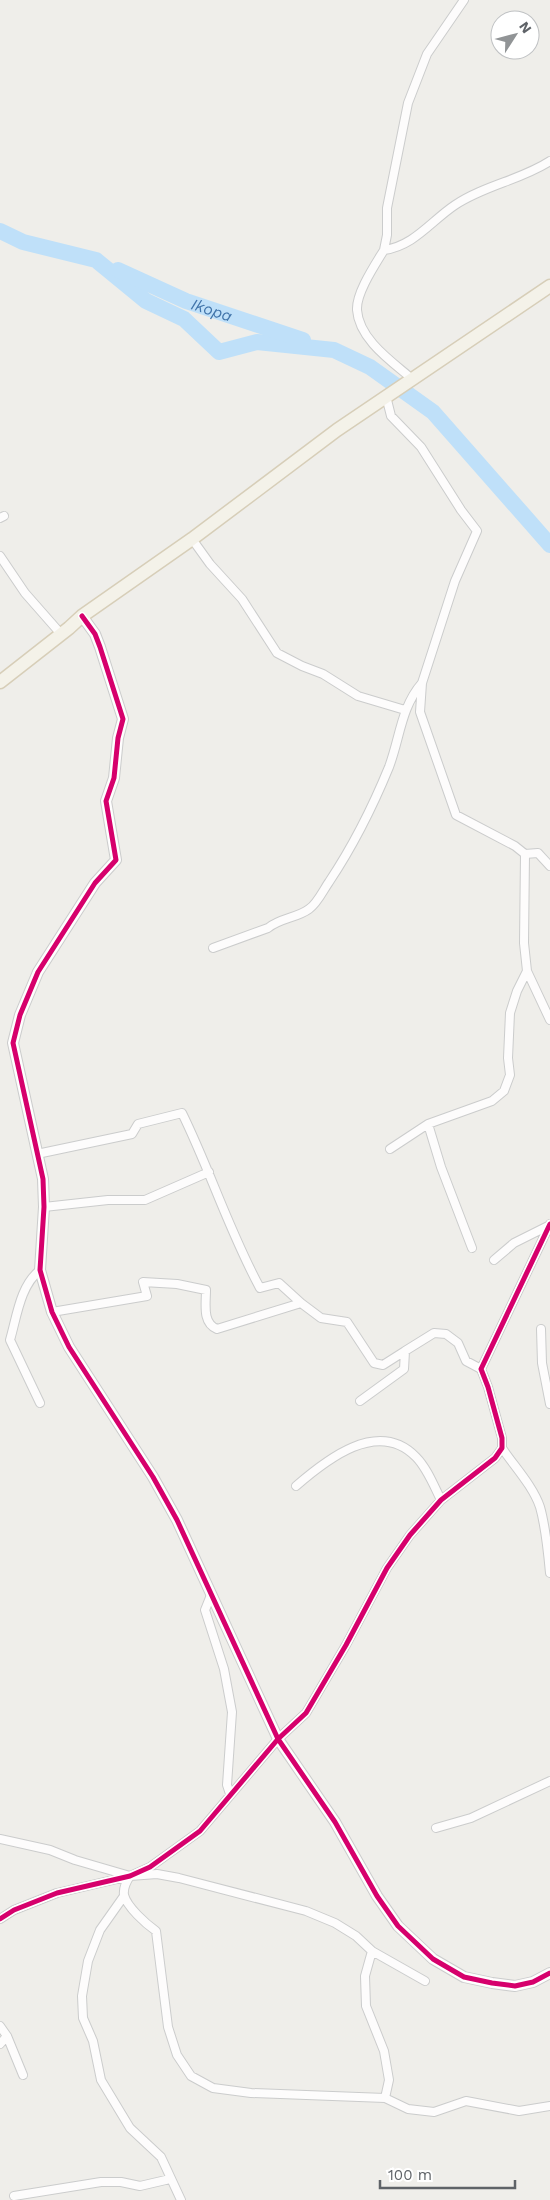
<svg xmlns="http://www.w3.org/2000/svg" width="550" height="2200" font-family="'Work Sans',sans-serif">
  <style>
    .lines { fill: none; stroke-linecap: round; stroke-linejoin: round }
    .river { stroke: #bfe0f9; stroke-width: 16 }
    .minor-casing { stroke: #cbcccc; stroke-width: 10 }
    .tertiary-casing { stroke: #cbcccc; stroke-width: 12 }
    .primary-casing { stroke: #d7ceb8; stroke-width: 15 }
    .minor { stroke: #fdfcfc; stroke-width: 8 }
    .tertiary { stroke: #fdfcfc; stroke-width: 10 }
    .primary { stroke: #f4f2e9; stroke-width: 12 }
    .cycleway-casing { stroke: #fff; stroke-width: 8 }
    .cycleway { stroke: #d6006c; stroke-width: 5 }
    .labels { text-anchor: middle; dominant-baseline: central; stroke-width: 5; stroke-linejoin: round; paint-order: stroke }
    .water-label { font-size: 16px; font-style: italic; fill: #4174aa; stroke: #fff }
  </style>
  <rect width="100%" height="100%" fill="#efeeea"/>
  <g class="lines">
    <g class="river">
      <path d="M0,231L23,242L96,260L146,301L184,319L219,352L257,342L334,350L370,367L433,412L550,545"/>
      <path id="s1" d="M118,270L186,301L303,340"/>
    </g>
    <g class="minor-casing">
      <path id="minor" d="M384,250L387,235V208L408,103L427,54L464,0
        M411,378C391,361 359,339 357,310C356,293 375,265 384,250C414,246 431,221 455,205C485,185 521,180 550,161
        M386,396L391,416L421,447L461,510L477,531L455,581L422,683L420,712L456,815L515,846L525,854L524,943L527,971L550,1020
        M0,518L4,516
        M192,539L210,564L242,599L277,653L302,666L323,674L358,696L405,710
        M0,556L25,593L61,634
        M525,854L538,853L550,866
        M213,948L268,928C280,918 297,918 309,909C317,904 324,889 329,882C353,846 373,806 389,767C400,738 401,707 422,683
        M428,1124L492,1101L504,1091L510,1075L508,1058L510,1013L517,991L527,971
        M390,1149L428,1124L441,1167L472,1248
        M37,1154L132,1134L138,1124L182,1113C210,1170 229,1231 260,1288L279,1283L301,1303
        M44,1207L108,1200H145L209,1172
        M494,1260L514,1243L548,1226
        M40,1270C20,1286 17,1316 10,1340L40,1403
        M52,1312L147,1296L143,1282L177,1284L206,1290C206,1304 202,1323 217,1329L301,1303L321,1318L347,1322L374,1363L383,1365L405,1351
        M541,1329L542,1363L550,1404
        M360,1401L404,1369L405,1351L434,1333L446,1334L458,1343L466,1361L481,1369
        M502,1448C514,1466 533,1486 540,1507C546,1528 548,1551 550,1573
        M296,1486C326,1460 378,1418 416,1457C427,1468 434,1486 441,1500
        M211,1595L205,1610L224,1669L232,1712L227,1785L230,1794
        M436,1828L471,1818L550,1781
        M0,1839L50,1850L75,1860L130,1876L157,1874L179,1878L306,1911L335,1923L356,1936L372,1951
        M130,1876C126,1882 123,1888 124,1895C127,1907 146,1924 156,1931L168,2027L177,2055L191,2076L213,2088L251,2093L385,2098L389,2080L384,2051L366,2006L365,1976L372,1951L425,1981
        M124,1896L100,1930L88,1961L82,1996L83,2018L93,2041L101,2080L130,2128L161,2157L181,2200
        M0,1919L14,1910L57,1893L130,1876L150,1867L200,1831L278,1739L306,1713L346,1645L387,1568L410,1535L441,1500L495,1458L502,1448V1438L488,1387L481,1369L550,1224
        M0,2026L7,2036L23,2075
        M0,2044L7,2036
        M385,2098L408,2109L434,2112L466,2101L519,2111L550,2106
        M14,2196L101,2182H121L140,2186L170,2179"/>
    </g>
    <g class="tertiary-casing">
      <path id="tertiary" d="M82,616L95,634L100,647L123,719L118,738L114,778L106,801L116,860L95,883L38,972L20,1015L13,1043L43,1179L44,1207L40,1270L52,1312L69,1347L153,1477L177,1520L278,1739L335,1822L377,1896L398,1926L433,1959L464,1977L492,1983L515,1986L533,1982L550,1973"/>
    </g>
    <g class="primary-casing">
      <path id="primary" d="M0,682L69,628L82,616L192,539L337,430L550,286"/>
    </g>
    <use href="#minor" class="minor"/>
    <use href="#tertiary" class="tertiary"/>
    <use href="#primary" class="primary"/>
    <g class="cycleway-casing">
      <path id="cycleway" d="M82,616L95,634L100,647L123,719L118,738L114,778L106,801L116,860L95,883L38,972L20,1015L13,1043L43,1179L44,1207L40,1270L52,1312L69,1347L153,1477L177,1520L278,1739L335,1822L377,1896L398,1926L433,1959L464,1977L492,1983L515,1986L533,1982L550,1973
        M0,1919L14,1910L57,1893L130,1876L150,1867L200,1831L278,1739L306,1713L346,1645L387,1568L410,1535L441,1500L495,1458L502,1448V1438L488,1387L481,1369L550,1224"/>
    </g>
    <use href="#cycleway" class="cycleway"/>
  </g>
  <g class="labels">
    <g class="water-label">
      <text stroke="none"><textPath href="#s1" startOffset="102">Ikopa</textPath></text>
    </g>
  </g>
  <g transform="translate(515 35) rotate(54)"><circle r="24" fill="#ffffff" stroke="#bfc1c3"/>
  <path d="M0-4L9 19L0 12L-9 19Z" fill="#919496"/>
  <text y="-8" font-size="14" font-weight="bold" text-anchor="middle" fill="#5f6368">N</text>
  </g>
  <path d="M380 2180v8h135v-8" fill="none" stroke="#5f6368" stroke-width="2.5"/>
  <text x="388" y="2180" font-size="15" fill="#5f6368" stroke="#ffffff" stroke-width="4" paint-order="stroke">100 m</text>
</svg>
